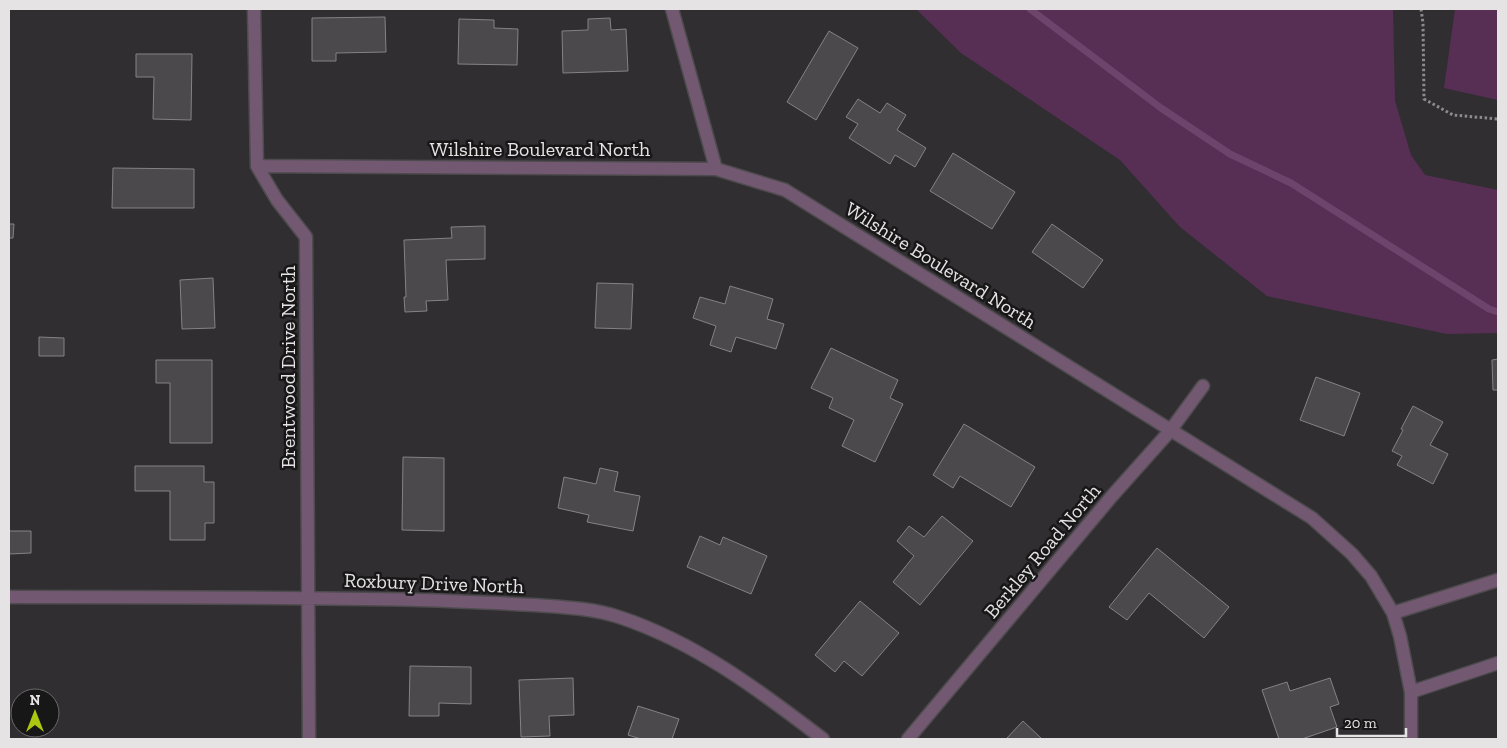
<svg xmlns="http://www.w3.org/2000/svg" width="1507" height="748" font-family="'Zilla Slab',serif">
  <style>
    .green { fill: #572f55 }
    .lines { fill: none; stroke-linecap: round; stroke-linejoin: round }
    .stream { stroke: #6d456c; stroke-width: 7 }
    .building { fill: #4c494c; stroke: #858285 }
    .minor-casing { stroke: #4e4b4e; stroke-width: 15 }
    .path { stroke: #8d8b8d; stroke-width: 3; stroke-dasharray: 2.5 2.5; stroke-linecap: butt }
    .minor { stroke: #725971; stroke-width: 12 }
    .labels { text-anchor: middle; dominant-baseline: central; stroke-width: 5; stroke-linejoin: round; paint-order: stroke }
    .street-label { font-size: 20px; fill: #e5e3e4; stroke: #181718 }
  </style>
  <rect width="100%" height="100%" fill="#312e31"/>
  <path class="green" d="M916,9H1393L1395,101L1411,155L1425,175L1498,190V333L1447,334L1267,296L1180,227L1120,160L961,53Z
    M1455,9H1498V100L1444,88Z"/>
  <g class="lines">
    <path class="stream" d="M1030,9L1161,108L1230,154L1291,183L1489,309L1498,312"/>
  </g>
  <path class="building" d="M385,17L386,52L336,53V61H312V18Z
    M610,18L611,30L626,29L628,71L563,73L562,31L588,30V19Z
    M459,19L494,20V28L518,29L517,65L458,64Z
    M829,31L858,48L816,120L787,102Z
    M136,54H192L191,120L153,119L154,77H136Z
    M858,99L880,113L887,103L906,115L897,130L926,148L915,167L895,155L890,164L849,138L858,124L846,117Z
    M953,153L1015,192L992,229L930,191Z
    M113,168L194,169V208H112Z
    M9,224H14L13,238H9Z
    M1052,224L1103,260L1083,288L1032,252Z
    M485,226V259L446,260L448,300L426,301L427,311L405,312L404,297H406L404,240L452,238L451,227Z
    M213,278L215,328L182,329L180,280Z
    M597,283L633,284L631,329L595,328Z
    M730,286L773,299L767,319L784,324L776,349L736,337L731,352L710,345L716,326L693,318L700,297L725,304Z
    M39,337L64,338V356H39Z
    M831,348L898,380L890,398L903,404L875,462L842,446L854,420L829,408L833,398L811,388Z
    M1498,359V390H1493L1492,360Z
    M156,360H212V443H170V383H156Z
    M1316,377L1360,393L1344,436L1300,420Z
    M1413,406L1443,422L1430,445L1448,454L1433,484L1397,465L1402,456L1392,451L1403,430L1401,429Z
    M964,424L1035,467L1011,507L960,476L953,488L933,475Z
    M403,457L444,458V531L402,530Z
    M135,466H204V482H214V523H205V540H170V491H135Z
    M600,468L618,472L614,491L640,496L633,531L587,522L589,515L558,508L564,477L596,484Z
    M942,516L973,541L920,605L893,582L914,556L897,541L909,526L924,537Z
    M9,531H31V553L9,554Z
    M700,536L720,545L723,537L767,556L751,594L687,567Z
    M1157,548L1229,607L1204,638L1149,593L1127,620L1109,607Z
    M860,601L899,633L862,676L844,661L835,672L815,655Z
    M410,666L471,667V704L439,703V716H409Z
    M573,678L574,715L549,716L550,736L521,737L519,680Z
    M1330,678L1339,704L1330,707L1337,727L1302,739H1279L1262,690L1287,682L1290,691Z
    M638,706L679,719L672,739H641L628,735Z
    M1023,721L1042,739H1006Z"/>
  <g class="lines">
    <g class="minor-casing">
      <path id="minor" d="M254,9L257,166L277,200L306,237L309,739
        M672,9L716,169
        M257,166L716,169L785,190L1312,518L1352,554L1371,576L1393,613L1400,636L1411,692V739
        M9,597C146,597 282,597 419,600C457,601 496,603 534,605C562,607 592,608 619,617C695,642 759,690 823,739
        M1393,613L1498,580
        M1411,692L1498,663
        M908,739L1112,496L1170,431L1203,386"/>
    </g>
    <path class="path" d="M1421,9L1423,23L1424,99L1453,115L1498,119"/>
    <use href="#minor" class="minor"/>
  </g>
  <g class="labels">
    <g class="street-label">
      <text x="540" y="149">Wilshire Boulevard North</text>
      <text transform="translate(941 265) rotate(32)">Wilshire Boulevard North</text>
      <text transform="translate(288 367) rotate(-90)">Brentwood Drive North</text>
      <text transform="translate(1042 551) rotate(-50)">Berkley Road North</text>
      <text transform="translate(434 583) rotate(2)">Roxbury Drive North</text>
    </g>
  </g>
  <rect width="1507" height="748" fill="none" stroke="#e5e3e4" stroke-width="20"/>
  <g transform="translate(35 713)"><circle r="24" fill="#181718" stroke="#6a696a"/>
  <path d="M0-4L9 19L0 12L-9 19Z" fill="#adc60f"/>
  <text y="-8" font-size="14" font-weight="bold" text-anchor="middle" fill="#e5e3e4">N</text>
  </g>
  <path d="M1337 728v8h69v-8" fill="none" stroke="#e5e3e4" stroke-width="2.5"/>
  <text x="1344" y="728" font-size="15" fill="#e5e3e4" stroke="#181718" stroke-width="4" paint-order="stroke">20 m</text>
</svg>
